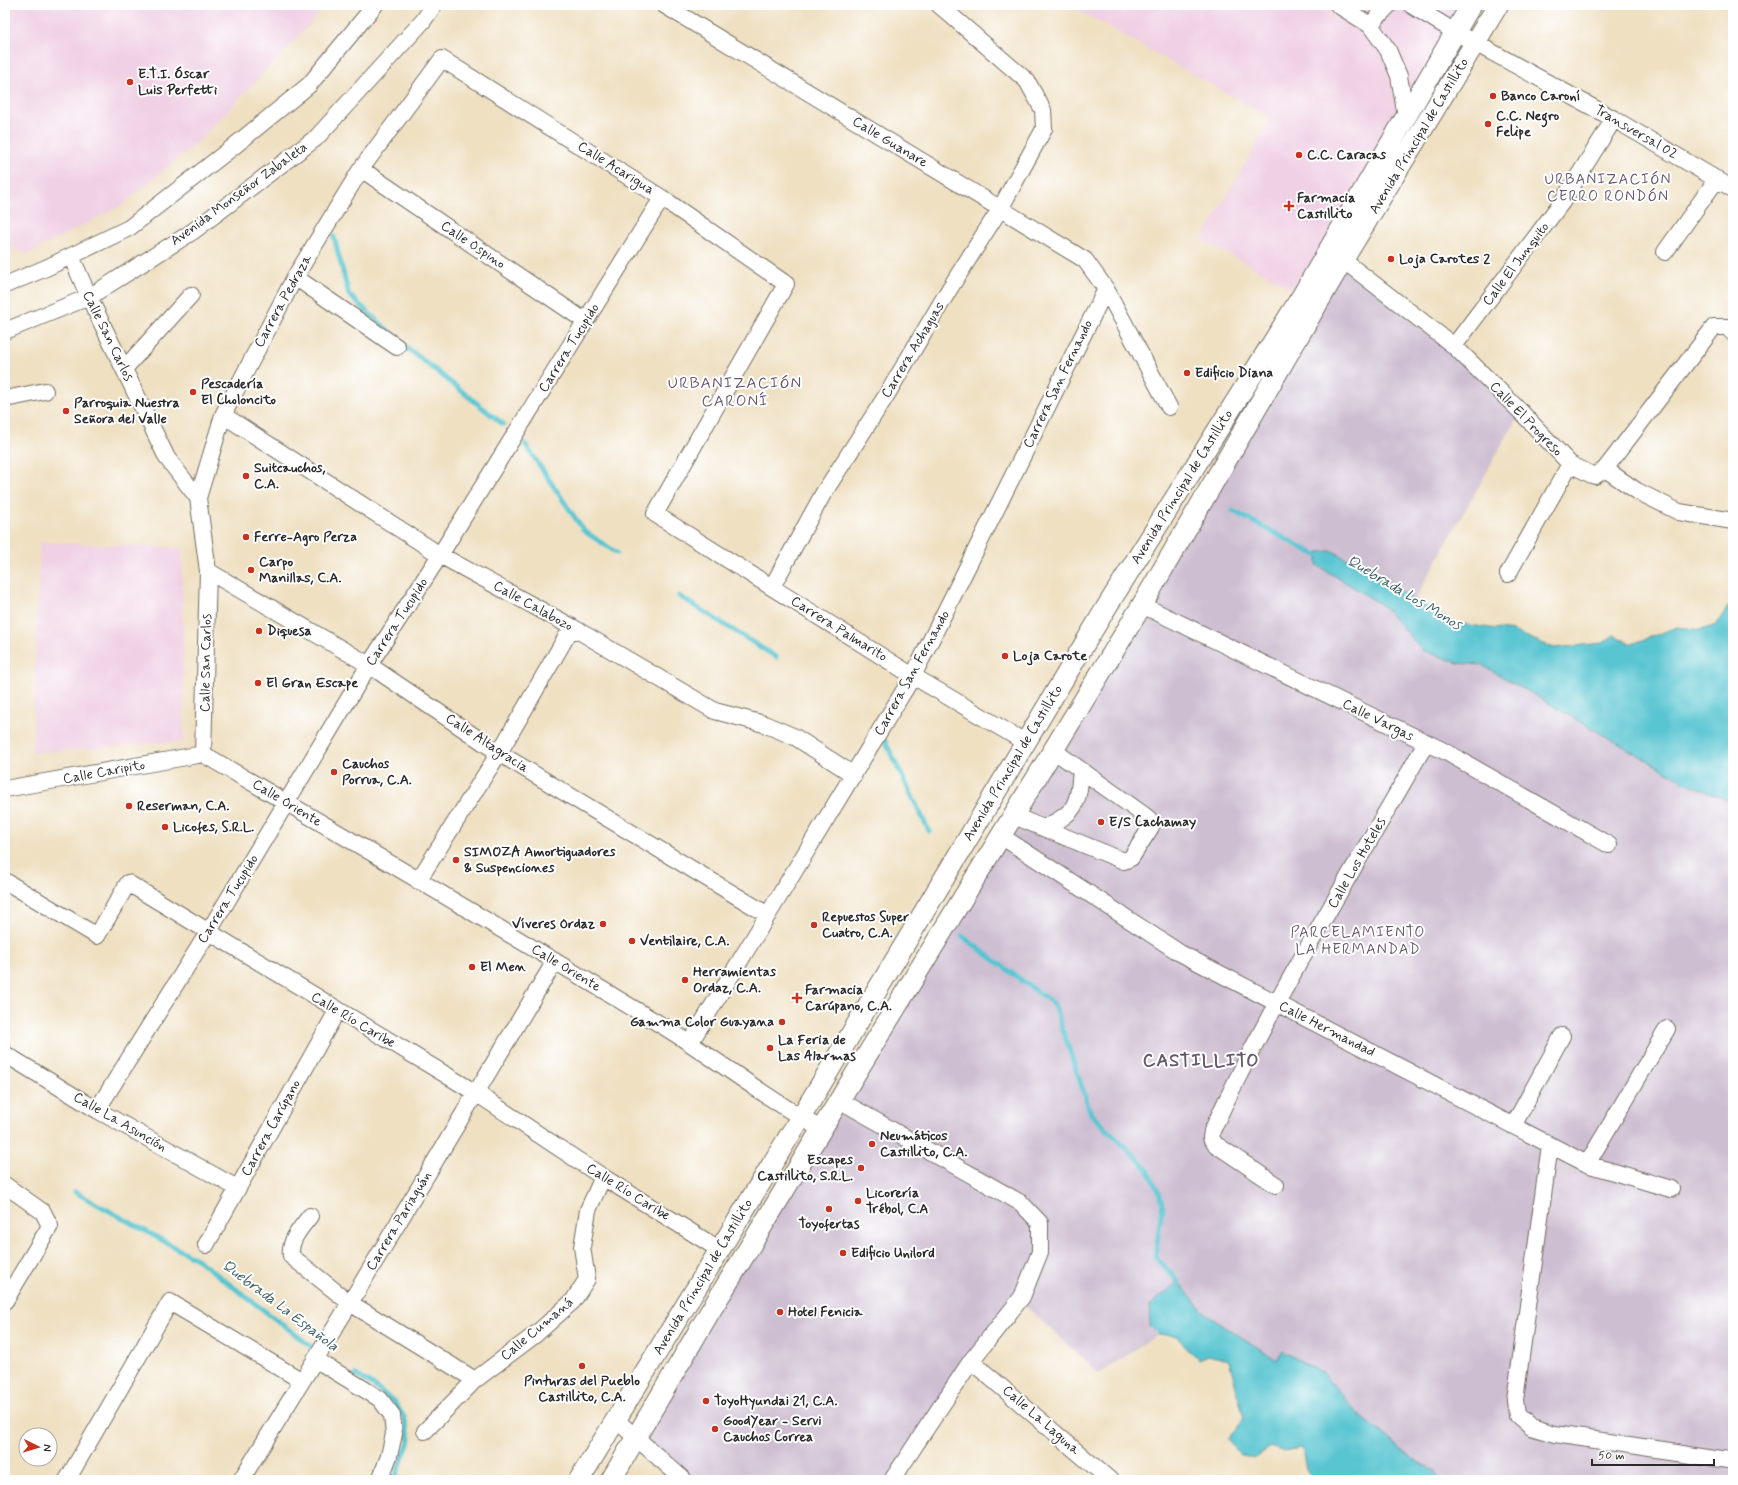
<svg xmlns="http://www.w3.org/2000/svg" width="1738" height="1485" font-family="Mynerve,sans-serif">
  <style>
    .built { fill: #f0d0e4 }
    .industrial { fill: #cebed1 }
    .water { fill: #58c5d1; stroke: #42787e }
    .lines { fill: none; stroke-linecap: round; stroke-linejoin: round }
    .stream { stroke: #58c5d1; stroke-width: 5 }
    .minor-casing { stroke: #706a60; stroke-width: 18 }
    .major-casing { stroke: #706a60; stroke-width: 22 }
    .minor { stroke: #fff; stroke-width: 16 }
    .major { stroke: #fff; stroke-width: 20 }
    .poi-dot { fill: #c8321e; stroke: #fff; stroke-width: 1.5 }
    .labels { text-anchor: middle; dominant-baseline: central; stroke-width: 4; stroke-linejoin: round; paint-order: stroke }
    .poi-label { font-size: 14px; font-weight: bold; fill: #2b2b2b; stroke: #fff; text-anchor: start }
    .street-label { font-size: 14px; fill: #2b2b2b; stroke: #fff }
    .neighbourhood-label { font-size: 15px; letter-spacing: 1px; fill: #67576c; stroke: #fff }
    .water-label { font-size: 15px; font-style: italic; fill: #3b6165; stroke: #fff }
    .quarter-label { font-size: 16px; letter-spacing: 1px; fill: #67576c; stroke: #fff }
    .district-label { font-size: 18px; font-weight: bold; letter-spacing: 1px; fill: #67576c; stroke: #fff }
  </style>
  <rect width="100%" height="100%" fill="#fff"/>
  <filter id="ink" filterUnits="userSpaceOnUse"><feTurbulence type="fractalNoise" baseFrequency=".025" numOctaves="2"/><feDisplacementMap in="SourceGraphic" scale="8" xChannelSelector="R" yChannelSelector="G"/><feConvolveMatrix kernelMatrix="1 2 1 2 8 2 1 2 1" color-interpolation-filters="sRGB"/></filter>
  <filter id="wash" filterUnits="userSpaceOnUse"><feTurbulence type="fractalNoise" baseFrequency=".012" numOctaves="4" result="noise"/><feDisplacementMap in="SourceGraphic" scale="16" xChannelSelector="R" yChannelSelector="G"/><feGaussianBlur stdDeviation="0.9" result="paint"/><feColorMatrix in="noise" values="0 0 0 0 0 0 0 0 0 0 0 0 0 0 0 0 0 1.4 0 .05"/><feComposite in="paint" operator="in"/></filter>
  <g filter="url(#wash)">
    <rect width="100%" height="100%" fill="#efe0c2"/>
    <path class="built" d="M5,5H325L309,25L200,140L122,205L27,254L5,244Z
      M1069,5H1471L1303,294L1202,240L1271,118Z
      M40,542L182,548L184,741L32,753Z"/>
    <path class="industrial" d="M1342,262L1402,307L1520,413L1415,599L1333,551L1317,565L1382,605L1422,650L1458,663L1482,665L1685,782L1733,803V1480H1439L1436,1471L1423,1466L1358,1414L1324,1374L1284,1351L1277,1360L1207,1315L1178,1282L1150,1326L1158,1334L1099,1374L1020,1301L982,1346L922,1450L899,1480H672L630,1445Z"/>
    <path class="water" d="M1333,551L1454,623L1513,631L1554,648L1603,643L1614,635L1632,644L1677,627L1701,630L1716,625L1728,607H1733V803L1685,782L1482,665L1458,663L1422,650L1382,605L1317,565L1318,552Z
      M1178,1282L1207,1315L1277,1360L1283,1351L1324,1374L1358,1414L1423,1466L1436,1471L1439,1480H1314L1306,1470L1302,1448L1282,1451L1271,1447L1254,1458L1240,1454L1227,1440L1244,1418L1229,1360L1208,1355L1198,1360L1177,1336L1158,1334L1150,1326L1149,1306Z"/>
    <g class="lines">
      <path class="stream" d="M334,237L349,295L394,336
        M400,342L503,424
        M525,444L584,531L617,553
        M1233,511L1324,559
        M679,596L776,657
        M884,739L929,831
        M962,936L1054,1004L1091,1114L1147,1168L1163,1202L1155,1256L1178,1282
        M75,1192L198,1260L317,1351
        M356,1375L374,1386L394,1402L404,1417L410,1439L394,1480"/>
    </g>
  </g>
  <g filter="url(#ink)">
    <g class="lines">
      <g class="minor-casing">
        <path id="minor" d="M664,5L1085,260L1106,289L1169,407
          M1338,5L1370,25L1388,50L1399,76L1406,117
          M1411,5L1455,32L1614,119L1733,189
          M1370,25L1389,5
          M361,169L585,321
          M1665,252L1717,179
          M71,256L89,297L167,458L198,498
          M1343,260L1454,346L1521,412L1570,464L1592,475L1595,476L1605,469L1637,491L1679,512L1733,521
          M295,277L397,347
          M5,285L46,268L129,228L233,147L309,85L375,5
          M5,331L89,297L192,232L316,138L423,21L434,5
          M1454,346L1562,202L1614,119
          M124,369L191,295
          M5,399L45,391
          M223,415L440,555L572,627L715,711L764,724L795,737L854,775
          M1605,469L1714,327H1727L1733,333
          M208,571L369,665L499,753L768,915
          M1508,574L1570,464
          M772,587L823,494L886,396L950,288L1000,209L1044,129L1043,110L1027,81L939,5
          M1142,605L1446,752L1609,845
          M203,754L208,571L198,498L223,415L295,277L361,169L442,59L662,198L786,284L655,514L913,676L1025,742
          M203,754C358,844 512,935 666,1028C718,1060 767,1099 821,1129
          M5,789L203,754
          M1014,816L1124,861L1131,858L1151,827L1149,819L1144,815L1053,750
          M1043,828C1076,813 1078,806 1081,770
          M1001,836L1180,953L1587,1164L1671,1189
          M5,881L97,936L128,883L476,1093L603,1177L720,1250
          M418,881L499,753L572,627
          M690,1043L913,676L1106,289
          M5,1054L97,1110L237,1188
          M839,1100L1021,1203L1040,1223V1252L1022,1297L971,1361L892,1480
          M97,1110L209,931L369,665L440,555L662,198
          M1513,1126L1562,1036
          M1550,1145L1515,1400L1517,1415L1531,1427L1555,1434L1729,1460
          M1587,1164L1667,1029
          M5,1185L43,1212L50,1226L5,1301
          M1276,1185L1215,1144L1211,1138L1212,1131C1274,997 1353,871 1426,743
          M310,1216C301,1228 289,1240 291,1256L350,1303L475,1380
          M206,1245L337,1011
          M315,1359L380,1399L392,1415L394,1434L389,1456L380,1480
          M971,1361L1110,1480
          M616,1420L684,1480
          M425,1431L475,1380L536,1334L573,1301L587,1279L582,1247L588,1210L603,1177
          M67,1480L170,1302L302,1381
          M241,1480L350,1303L555,961"/>
      </g>
      <g class="major-casing">
        <path id="major" d="M579,1480L821,1084L1106,608L1303,294L1471,5
          M611,1480L708,1315L1142,605L1343,260L1498,5"/>
      </g>
      <use href="#minor" class="minor"/>
      <use href="#major" class="major"/>
    </g>
  </g>
  <g class="poi-dot">
    <circle cx="130" cy="82" r="4"/>
    <circle cx="1493" cy="96" r="4"/>
    <circle cx="1488" cy="124" r="4"/>
    <circle cx="1299" cy="155" r="4"/>
    <path d="M1287 200h4v4h4v4h-4v4h-4v-4h-4v-4h4z"/>
    <circle cx="1391" cy="259" r="4"/>
    <circle cx="1187" cy="373" r="4"/>
    <circle cx="193" cy="392" r="4"/>
    <circle cx="66" cy="411" r="4"/>
    <circle cx="246" cy="476" r="4"/>
    <circle cx="246" cy="537" r="4"/>
    <circle cx="251" cy="570" r="4"/>
    <circle cx="259" cy="631" r="4"/>
    <circle cx="1005" cy="656" r="4"/>
    <circle cx="258" cy="683" r="4"/>
    <circle cx="334" cy="772" r="4"/>
    <circle cx="129" cy="806" r="4"/>
    <circle cx="1101" cy="822" r="4"/>
    <circle cx="165" cy="827" r="4"/>
    <circle cx="456" cy="860" r="4"/>
    <circle cx="603" cy="924" r="4"/>
    <circle cx="814" cy="925" r="4"/>
    <circle cx="632" cy="941" r="4"/>
    <circle cx="472" cy="967" r="4"/>
    <circle cx="685" cy="980" r="4"/>
    <path d="M795 992h4v4h4v4h-4v4h-4v-4h-4v-4h4z"/>
    <circle cx="782" cy="1022" r="4"/>
    <circle cx="770" cy="1048" r="4"/>
    <circle cx="872" cy="1144" r="4"/>
    <circle cx="861" cy="1168" r="4"/>
    <circle cx="858" cy="1201" r="4"/>
    <circle cx="829" cy="1209" r="4"/>
    <circle cx="843" cy="1253" r="4"/>
    <circle cx="780" cy="1312" r="4"/>
    <circle cx="582" cy="1366" r="4"/>
    <circle cx="706" cy="1401" r="4"/>
    <circle cx="715" cy="1429" r="4"/>
  </g>
  <g class="labels">
    <g class="poi-label">
      <text x="138" y="74">E.T.I. Óscar<tspan x="138" dy="16">Luis Perfetti</tspan></text>
      <text x="1501" y="96">Banco Caroní</text>
      <text x="1496" y="116">C.C. Negro<tspan x="1496" dy="16">Felipe</tspan></text>
      <text x="1307" y="155">C.C. Caracas</text>
      <text x="1297" y="198">Farmacia<tspan x="1297" dy="16">Castillito</tspan></text>
      <text x="1399" y="259">Loja Carotes 2</text>
      <text x="1195" y="373">Edificio Diana</text>
      <text x="201" y="384">Pescadería<tspan x="201" dy="16">El Choloncito</tspan></text>
      <text x="74" y="403">Parroquia Nuestra<tspan x="74" dy="16">Señora del Valle</tspan></text>
      <text x="254" y="468">Suitcauchos,<tspan x="254" dy="16">C.A.</tspan></text>
      <text x="254" y="537">Ferre-Agro Perza</text>
      <text x="259" y="562">Carpo<tspan x="259" dy="16">Manillas, C.A.</tspan></text>
      <text x="267" y="631">Diquesa</text>
      <text x="1013" y="656">Loja Carote</text>
      <text x="266" y="683">El Gran Escape</text>
      <text x="342" y="764">Cauchos<tspan x="342" dy="16">Porrua, C.A.</tspan></text>
      <text x="137" y="806">Reserman, C.A.</text>
      <text x="1109" y="822">E/S Cachamay</text>
      <text x="173" y="827">Licofes, S.R.L.</text>
      <text x="464" y="852">SIMOZA Amortiguadores<tspan x="464" dy="16">&amp; Suspenciones</tspan></text>
      <text x="822" y="917">Repuestos Super<tspan x="822" dy="16">Cuatro, C.A.</tspan></text>
      <text x="595" y="924" text-anchor="end">Víveres Ordaz</text>
      <text x="640" y="941">Ventilaire, C.A.</text>
      <text x="480" y="967">El Men</text>
      <text x="693" y="972">Herramientas<tspan x="693" dy="16">Ordaz, C.A.</tspan></text>
      <text x="805" y="990">Farmacia<tspan x="805" dy="16">Carúpano, C.A.</tspan></text>
      <text x="774" y="1022" text-anchor="end">Gamma Color Guayana</text>
      <text x="778" y="1040">La Feria de<tspan x="778" dy="16">Las Alarmas</tspan></text>
      <text x="880" y="1136">Neumáticos<tspan x="880" dy="16">Castillito, C.A.</tspan></text>
      <text x="853" y="1160" text-anchor="end">Escapes<tspan x="853" dy="16">Castillito, S.R.L.</tspan></text>
      <text x="866" y="1193">Licorería<tspan x="866" dy="16">Trébol, C.A</tspan></text>
      <text x="829" y="1224" text-anchor="middle">Toyofertas</text>
      <text x="851" y="1253">Edificio Unilord</text>
      <text x="788" y="1312">Hotel Fenicia</text>
      <text x="582" y="1381" text-anchor="middle">Pinturas del Pueblo<tspan x="582" dy="16">Castillito, C.A.</tspan></text>
      <text x="714" y="1401">ToyoHyundai 21, C.A.</text>
      <text x="723" y="1421">GoodYear - Servi<tspan x="723" dy="16">Cauchos Correa</tspan></text>
    </g>
    <g class="street-label">
      <text transform="translate(1636 132) rotate(30)">Transversal 02</text>
      <text transform="translate(1419 136) rotate(-59)">Avenida Principal de Castillito</text>
      <text transform="translate(890 142) rotate(31)">Calle Guanare</text>
      <text transform="translate(616 168) rotate(32)">Calle Acarigua</text>
      <text transform="translate(239 194) rotate(-36)">Avenida Monseñor Zabaleta</text>
      <text transform="translate(473 245) rotate(34)">Calle Ospino</text>
      <text transform="translate(1516 264) rotate(-53)">Calle El Junquito</text>
      <text transform="translate(283 301) rotate(-61)">Carrera Pedraza</text>
      <text transform="translate(108 336) rotate(64)">Calle San Carlos</text>
      <text transform="translate(569 348) rotate(-58)">Carrera Tucupido</text>
      <text transform="translate(913 350) rotate(-59)">Carrera Achaguas</text>
      <text transform="translate(1058 384) rotate(-64)">Carrera San Fernando</text>
      <text transform="translate(1526 419) rotate(46)">Calle El Progreso</text>
      <text transform="translate(1182 487) rotate(-58)">Avenida Principal de Castillito</text>
      <text transform="translate(533 606) rotate(29)">Calle Calabozo</text>
      <text transform="translate(397 622) rotate(-57)">Carrera Tucupido</text>
      <text transform="translate(839 629) rotate(32)">Carrera Palmarito</text>
      <text transform="translate(206 663) rotate(-89)">Calle San Carlos</text>
      <text transform="translate(912 673) rotate(-61)">Carrera San Fernando</text>
      <text transform="translate(1378 720) rotate(26)">Calle Vargas</text>
      <text transform="translate(487 743) rotate(33)">Calle Altagracia</text>
      <text transform="translate(1013 763) rotate(-59)">Avenida Principal de Castillito</text>
      <text transform="translate(104 772) rotate(-10)">Calle Caripito</text>
      <text transform="translate(287 803) rotate(31)">Calle Oriente</text>
      <text transform="translate(1357 863) rotate(-60)">Calle Los Hoteles</text>
      <text transform="translate(228 899) rotate(-58)">Carrera Tucupido</text>
      <text transform="translate(566 968) rotate(31)">Calle Oriente</text>
      <text transform="translate(353 1020) rotate(31)">Calle Río Caribe</text>
      <text transform="translate(1327 1029) rotate(27)">Calle Hermandad</text>
      <text transform="translate(120 1122) rotate(30)">Calle La Asunción</text>
      <text transform="translate(271 1128) rotate(-61)">Carrera Carúpano</text>
      <text transform="translate(628 1192) rotate(32)">Calle Río Caribe</text>
      <text transform="translate(399 1221) rotate(-59)">Carrera Pariaguán</text>
      <text transform="translate(703 1277) rotate(-59)">Avenida Principal de Castillito</text>
      <text transform="translate(537 1329) rotate(-40)">Calle Cumaná</text>
      <text transform="translate(1041 1420) rotate(41)">Calle La Laguna</text>
    </g>
    <g class="neighbourhood-label">
      <text x="1608" y="180">URBANIZACIÓN<tspan x="1608" dy="17">CERRO RONDÓN</tspan></text>
      <text x="1358" y="933">PARCELAMIENTO<tspan x="1358" dy="17">LA HERMANDAD</tspan></text>
    </g>
    <g class="water-label">
      <text transform="translate(1404 593) rotate(31)">Quebrada Los Monos</text>
      <text transform="translate(280 1306) rotate(37)">Quebrada La Española</text>
    </g>
    <g class="quarter-label">
      <text x="735" y="383">URBANIZACIÓN<tspan x="735" dy="18">CARONÍ</tspan></text>
    </g>
    <g class="district-label">
      <text x="1201" y="1061">CASTILLITO</text>
    </g>
  </g>
  <rect width="1738" height="1485" fill="none" stroke="#fff" stroke-width="20"/>
  <g transform="translate(38 1447) rotate(95)"><circle r="19" fill="#ffffff" stroke="#aaaaaa"/>
  <path d="M0-3L7 15L0 10L-7 15Z" fill="#c8321e"/>
  <text y="-6" font-size="11" font-weight="bold" text-anchor="middle" fill="#2b2b2b">N</text>
  </g>
  <path d="M1592 1459v6h122v-6" fill="none" stroke="#2b2b2b" stroke-width="2"/>
  <text x="1598" y="1459" font-size="12" fill="#2b2b2b" stroke="#ffffff" stroke-width="3" paint-order="stroke">50 m</text>
</svg>
